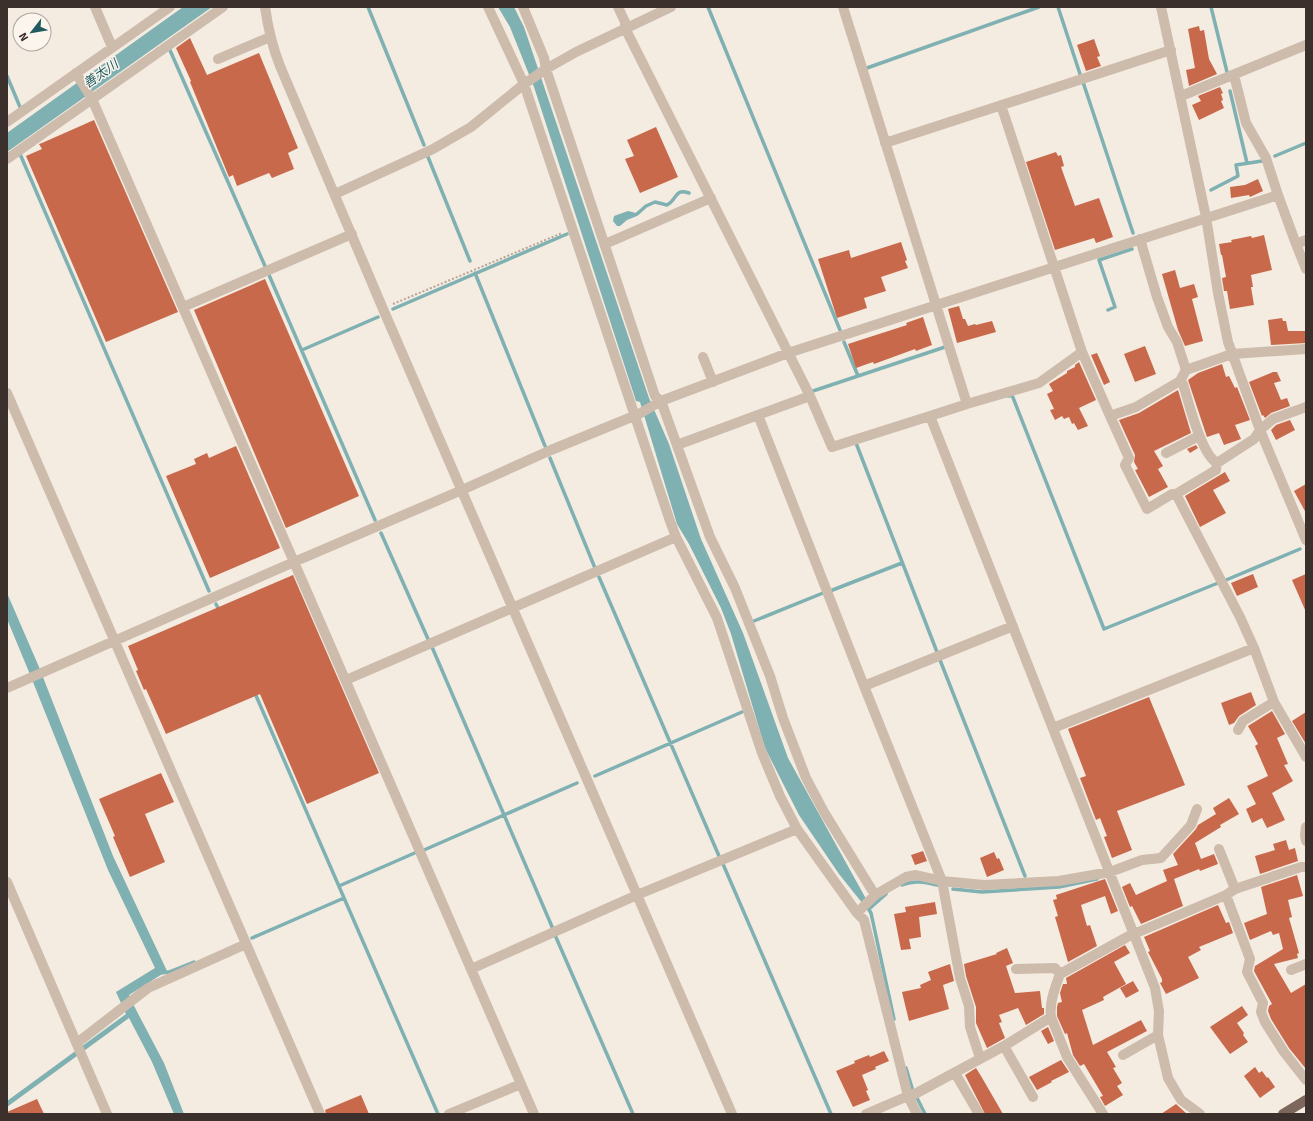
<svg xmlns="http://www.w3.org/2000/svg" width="1313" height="1121" font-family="Signika,'Noto Sans JP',sans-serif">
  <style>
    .water { fill: #7fb0b2 }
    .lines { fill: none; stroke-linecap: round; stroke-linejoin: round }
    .stream { stroke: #7fb0b2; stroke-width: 3.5 }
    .building { fill: #c8694b }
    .path { stroke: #b9a596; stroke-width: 2; stroke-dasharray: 2 2; stroke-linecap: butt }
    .minor { stroke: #cdbbac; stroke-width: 10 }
    .major { stroke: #7d675c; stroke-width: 10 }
    .labels { text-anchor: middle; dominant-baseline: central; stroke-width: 3; stroke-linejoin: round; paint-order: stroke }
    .water-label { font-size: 13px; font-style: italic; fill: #1f5a5e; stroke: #fbf5ee }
  </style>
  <rect width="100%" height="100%" fill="#f4ebe1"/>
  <path class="water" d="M183,7H212L7,152V133Z
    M498,7H514L524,27L649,398L669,444L701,539L743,633L788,758L870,906L867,909L839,874L799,815L765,748L731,634L721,608L689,544L677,524L640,402L636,401L534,87L510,27Z
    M628,211L636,213L637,216L627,220L620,226H617L613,221L614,216Z
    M7,593L39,667L113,856L167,971L129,995L133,1004L164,1063L184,1114H174L152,1062L129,1018L7,1107V1101L126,1014L116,992L155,968L108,870L29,672L7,619Z"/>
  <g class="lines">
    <path class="stream" d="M368,7L424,145
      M708,7L840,330
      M1058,7L1080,74
      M1211,7L1227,72
      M169,48L265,266
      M867,68L1039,7
      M7,76L20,107
      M1083,82L1133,233
      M1230,91L1247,163
      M20,154L209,591
      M1275,156L1306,143
      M428,157L470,261
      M1211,190L1238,176L1236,165L1262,161
      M637,214L646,206L655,202L667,205C678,199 674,188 689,193
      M475,273L545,446
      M269,275L375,520
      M393,309L567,234
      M1108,310L1115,307L1099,260L1132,249
      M844,342L858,376
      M302,350L378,317
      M813,391L945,347
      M1008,396L1012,395L1104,629L1218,583
      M856,443L937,652
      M550,458L595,568
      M381,533L428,639
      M599,577L719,856
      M1226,580L1300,549
      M830,591L902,563
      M216,604L219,610
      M754,621L823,593
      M432,647L553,929
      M940,660L1025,876
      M254,691L438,1114
      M595,776L742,712
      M424,850L577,783
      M723,864L831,1114
      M902,885C914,880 924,882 937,885
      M339,886L417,852
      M953,889L982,892L1059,887L1097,879
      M866,905L871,913L894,1019
      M869,909L886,894
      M555,935L633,1114
      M252,938L344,898
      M160,973L169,972L194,962
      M906,1068L912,1088
      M917,1098L925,1114"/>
  </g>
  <path class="building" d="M1199,26L1200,31L1204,30L1209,59L1217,74L1189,86L1186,70L1195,68L1188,29Z
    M190,38L207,75L259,53L298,148L288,153L294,169L272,178L269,173L237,186L233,175L229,177L190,82L191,81L176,48Z
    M1094,39L1100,56L1097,57L1101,66L1086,71L1077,45Z
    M1220,87L1223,93L1221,94L1223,100L1221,101L1224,108L1199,120L1192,105L1201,101L1198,96Z
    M94,120L178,312L106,342L26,156L42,149L39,144L42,143Z
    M656,127L678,177L640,193L625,159L634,156L627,140Z
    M1056,152L1058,156L1061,155L1064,166L1061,167L1075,206L1099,198L1113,237L1096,243L1094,238L1055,250L1026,162Z
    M1258,179L1263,191L1250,197L1249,195L1231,198L1230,187L1245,185Z
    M1264,235L1272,270L1251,275L1253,287H1251L1254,305L1230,309L1227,291H1224L1222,278L1226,277L1222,255H1221L1219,244L1232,242L1231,240L1251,236L1252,238Z
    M901,242L907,260L905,261L908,268L881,277L886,291L864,298L867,308L837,318L818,259L849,250L851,258Z
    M1175,270L1180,288L1194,284L1198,297L1192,299L1203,341L1185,346L1178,330L1162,274Z
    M265,279L359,496L286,528L194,310Z
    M959,306L963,319H965L968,326L975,324L976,325L992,321L996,332L957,343L948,309Z
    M923,317L932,345L916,351L915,349L874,364L873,362L856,368L848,344L907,325L906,323Z
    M1282,318L1283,321H1286L1288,331H1306V343L1271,345L1268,320Z
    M1145,346L1156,374L1135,382L1124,354Z
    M1097,353L1110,382L1104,385L1091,355Z
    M1079,362L1096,400L1079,408L1088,426L1078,430L1074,423L1072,424L1069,417L1064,419L1062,416L1055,420L1050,410L1054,409L1047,394L1053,391L1049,384L1067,373V371L1075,367V365Z
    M1222,364L1226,377L1229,376L1235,388L1237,387L1250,420L1235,425L1241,439L1224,445L1219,433L1207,437L1188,380L1198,373Z
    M1273,372H1277L1281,381L1274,383L1281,400L1287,398L1290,406L1271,413L1265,418L1263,415L1262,416L1249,382Z
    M1178,390L1191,433L1154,451L1163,466L1158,469L1168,487L1149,497L1135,470L1138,469L1134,462L1135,455L1119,420L1139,413Z
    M1290,420L1295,430L1276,440L1271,430L1276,425Z
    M1196,445L1198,448L1190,453L1187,449Z
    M236,446L280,548L210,578L166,476L196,464L194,459L207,453L209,458Z
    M1225,472L1230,481L1213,490L1226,513L1200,527L1185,496Z
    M1306,484V513L1294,491Z
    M1253,574L1258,587L1237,596L1231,583Z
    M1306,574V612L1292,580Z
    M293,575L379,773L307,804L260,694L166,734L146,689L144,690L136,671L138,670L128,646Z
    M1251,692L1256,705L1239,716L1234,723L1229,725L1221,703Z
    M1149,697L1185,785L1117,811L1132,850L1112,858L1104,837L1107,836L1100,818L1096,820L1080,778L1086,776L1068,729Z
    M1272,711L1285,734L1277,738L1288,764L1284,765L1293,781L1272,793L1285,820L1267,828L1262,818L1252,823L1246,809L1256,804L1247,786L1268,776L1255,746L1258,744L1248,726Z
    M1306,712V744L1292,721Z
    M161,773L174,802L145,814L165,862L130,877L113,837L115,836L99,799Z
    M1229,798L1239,814L1220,825L1221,827L1195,843L1201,859L1214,854L1218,864L1200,871L1199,869L1174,879L1183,906L1141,924L1132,906L1130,907L1122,887L1130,883L1136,895L1167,881L1163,870L1178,865L1173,854L1196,829L1198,825L1216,814L1213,808Z
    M1286,840L1289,850L1295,848L1298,861L1260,874L1255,856L1275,850L1273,844Z
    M923,851L927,861L915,865L911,855Z
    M994,852L997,859L999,858L1004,870L987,877L980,858Z
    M1297,875L1303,896L1288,900L1292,917L1289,918L1299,953L1297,954L1298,958L1274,964L1291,993L1306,984V1069L1289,1048L1271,1019L1268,1011L1269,1006L1272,1004L1254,971L1255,966L1283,949L1279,933L1273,935L1271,931L1250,940L1244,923L1267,914L1261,887Z
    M1105,879L1118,911L1111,914L1105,896L1081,905L1087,926L1090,925L1097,946L1068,962L1055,917L1058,916L1053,900L1057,899L1056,895Z
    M935,902L937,914L919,917L921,937L909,939L911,949L901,950L894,914L906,912L905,907Z
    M1218,905L1226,923L1229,922L1233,933L1199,947L1201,950L1188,957L1199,978L1166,994L1160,983L1162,982V979L1148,952L1150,951L1144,937Z
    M1125,945L1130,953L1114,962L1126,984L1103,997L1104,1000L1082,1010L1093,1045L1141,1020L1147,1031L1107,1052L1116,1067L1113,1068L1122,1083L1117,1086L1123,1095L1105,1106L1100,1097L1103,1096L1084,1064L1080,1066L1073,1055L1067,1033L1065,1034L1057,1016V1007L1058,1003L1062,1002L1060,993L1063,984H1067L1066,978Z
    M1007,948L1013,963L1006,966L1015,993L1040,991L1042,1008H1044V1014L1026,1025L1018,1008L999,1015L1002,1022L999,1023L1005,1038L987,1048L976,1023V1007L966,976L964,964L997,954L996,953Z
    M950,964L954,981L943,985L949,1009L909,1021L902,992L921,988L920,985L931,980L928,972Z
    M1133,981L1139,991L1126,998L1120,988Z
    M1242,1006L1248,1015L1237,1023L1244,1033L1243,1035L1248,1042L1230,1054L1210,1027Z
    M1048,1027L1054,1041L1048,1044L1041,1031Z
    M884,1051L889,1061L875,1067L876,1069L862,1075L868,1090L866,1091L870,1100L853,1107L836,1071L855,1063L854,1061L869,1055L870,1057Z
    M1061,1060L1069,1072L1051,1081L1052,1082L1037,1090L1029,1077Z
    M1255,1067L1259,1073L1262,1071L1267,1078L1268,1077L1275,1087L1260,1098L1244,1076Z
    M976,1068L981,1076L1003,1114H985L965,1075Z
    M361,1095L369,1114H326L325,1110Z
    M37,1099L44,1114H7V1112Z
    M1176,1104L1187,1114H1161Z"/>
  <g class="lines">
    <path class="path" d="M393,304L562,233"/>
    <path class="minor" d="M95,7L112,47
      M265,7C268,28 272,46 280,66L383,309L732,1114
      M488,7L524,84L670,521L676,537
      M523,7L544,58L546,69L655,396L661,401L710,537L735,588L770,676L783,718L806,778L824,812L875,895
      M618,7L625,22V28L810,396L758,415
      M843,7L967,404L930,416L1155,988L1159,1011L1158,1035L1168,1078L1181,1100L1200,1114
      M1161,7L1206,217L1218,293L1228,342L1260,430L1306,540
      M218,59L270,37
      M76,73L92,99L294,562L462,490L551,450L639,414L661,401L788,353L1278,195L1296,244L1306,240
      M1234,75L1246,123L1266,158L1278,195
      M1181,96L1306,45
      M1001,105L1082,352L1110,416
      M7,122L170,7
      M885,143L1171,50
      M7,159L223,7
      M335,194L433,149L471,127L524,84L546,69L576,52L671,7
      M1140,239L1157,297L1168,327L1177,342L1186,370
      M605,244L711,198
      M1296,244L1306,269
      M183,307L352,234
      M703,357L713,382
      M1180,381L1183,384C1189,403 1201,454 1217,463
      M7,393L320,1114
      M810,396L832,447L930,416
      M967,404L1039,383L1082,352
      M677,445L758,415L864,686L1013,626
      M1166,453L1199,436
      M1176,494H1172L1147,509L1125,465L1129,458L1110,416L1136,407L1180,381L1186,370L1232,354L1306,349
      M1254,648L1240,617L1176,494L1216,470L1217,463L1254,439L1260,430L1273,419L1306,407
      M346,680L676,537L717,618L762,753L780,796L797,829
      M864,686L942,881L960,978L969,1006L970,1027L980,1058
      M7,688L294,562L534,1114
      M1053,728L1254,648L1274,702L1306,757
      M1238,730L1243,721L1274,702
      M1306,827L1305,835L1306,841
      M1219,849L1235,889
      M7,882L107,1114
      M1226,895L1250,959L1247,972L1263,1003L1261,1012L1265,1022L1284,1052L1306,1080
      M857,913L864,920L908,1096L917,1114
      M471,969L637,895L797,829L857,913L875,895L906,877L916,875L942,881L984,885L1059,881L1110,872L1142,860L1161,858L1191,825L1197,809
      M1016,969L1055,968L1060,974
      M1291,970L1306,964
      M1051,1017L1067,1057L1103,1114
      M77,1043L148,988L246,944
      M1004,1046L1033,1097
      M1123,1055L1158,1035
      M955,1073L979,1114
      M449,1114L521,1084
      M866,1114L908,1096L913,1095L1004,1046L1051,1017C1049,1003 1055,988 1060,974L1129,936L1226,895L1235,889L1301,867H1306"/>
    <path class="major" d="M1283,1114L1306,1100"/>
  </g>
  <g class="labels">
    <g class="water-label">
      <text transform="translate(101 74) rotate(-35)">善太川</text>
    </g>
  </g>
  <rect width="1313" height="1121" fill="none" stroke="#3b302b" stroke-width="16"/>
  <g transform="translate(32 32) rotate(239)"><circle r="19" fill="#fbf5ee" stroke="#aea6a0"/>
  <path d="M0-3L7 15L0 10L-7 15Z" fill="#1f5a5e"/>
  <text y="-6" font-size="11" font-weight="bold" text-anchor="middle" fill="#3b302b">N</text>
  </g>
</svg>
